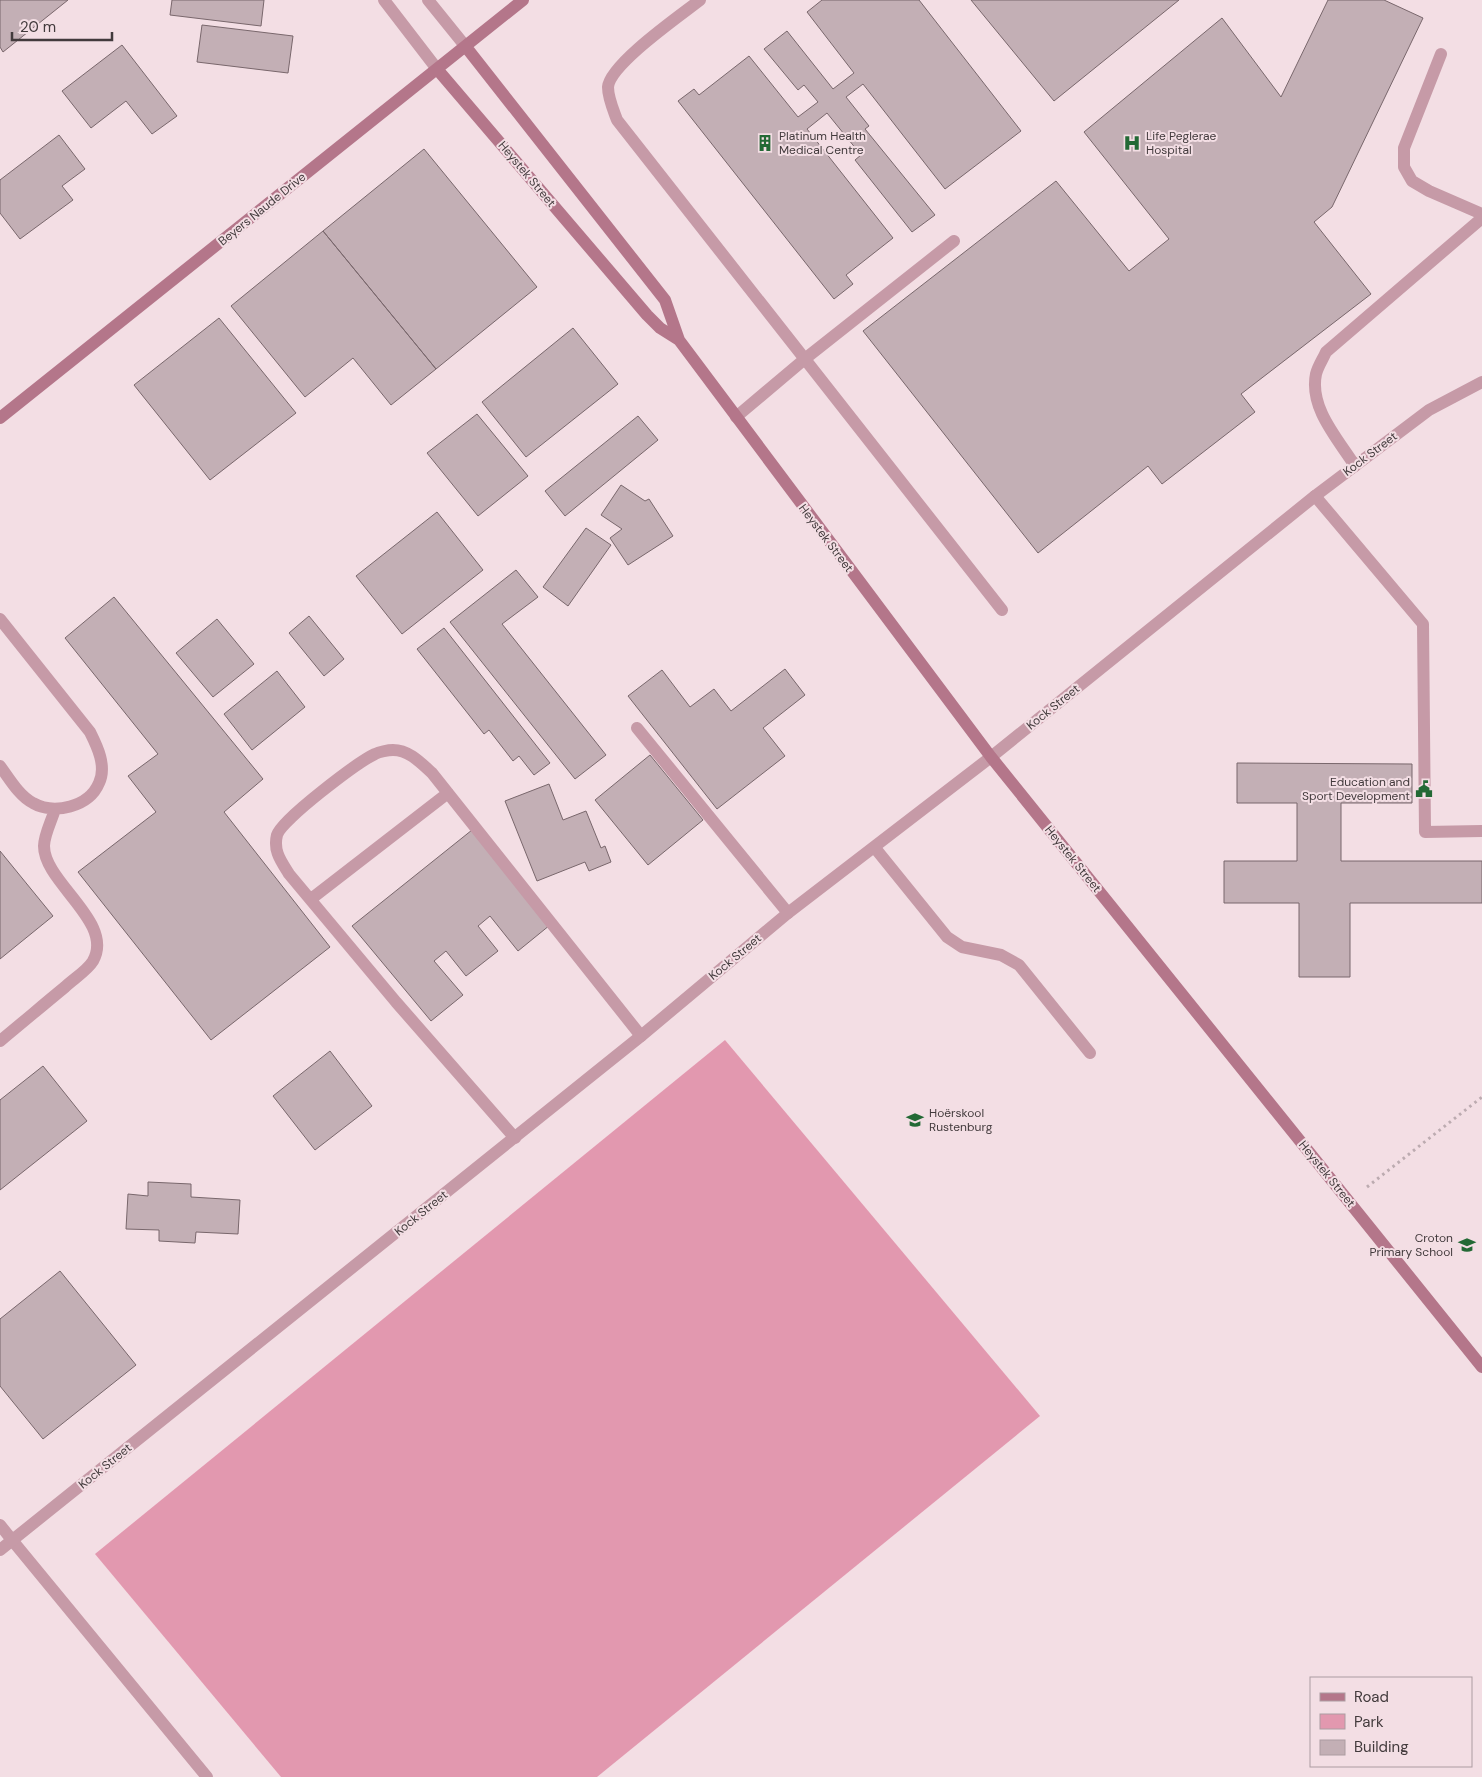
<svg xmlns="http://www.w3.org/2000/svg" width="1482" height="1777" font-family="'DM Sans',sans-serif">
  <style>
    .green { fill: #e298af }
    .building { fill: #c3afb5; stroke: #79676c }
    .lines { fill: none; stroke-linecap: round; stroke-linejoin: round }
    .path { stroke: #bcabb0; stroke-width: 3; stroke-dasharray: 2.5 4; stroke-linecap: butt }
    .lane { stroke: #c69aa7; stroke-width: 12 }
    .street { stroke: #c69aa7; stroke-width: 12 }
    .secondary { stroke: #b4768a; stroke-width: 12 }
    .labels { text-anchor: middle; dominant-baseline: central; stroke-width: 4; stroke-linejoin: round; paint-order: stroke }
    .poi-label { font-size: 12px; fill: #423a3c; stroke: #f3dee4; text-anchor: start }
    .street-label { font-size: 12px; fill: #423a3c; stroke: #f3dee4 }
  </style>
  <rect width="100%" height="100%" fill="#f3dee4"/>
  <path class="green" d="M725,1040L1040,1416L597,1777H281L95,1554Z"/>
  <path class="building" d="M0,0H68L3,52L0,47Z
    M172,0H264L261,26L170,15Z
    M822,0H919L1021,131L945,189L863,84L846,97L869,126L865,129L935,215L912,232L855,160L861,155L827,113L807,129L893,238L846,275L853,284L834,299L678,101L694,89L699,95L749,56L798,117L818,102L804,85L798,90L764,49L787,31L833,89L854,73L807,12Z
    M971,0H1179L1054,101Z
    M1328,0H1384L1423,18L1332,207L1314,222L1371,294L1241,394L1255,412L1162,484L1148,466L1038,553L863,331L1056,181L1129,271L1169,239L1084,132L1222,18L1281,97Z
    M202,25L293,36L288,73L197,62Z
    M122,45L177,116L152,134L126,101L91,128L62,91Z
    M59,135L85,169L62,186L73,200L20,239L0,213V180Z
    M424,149L537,287L436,369L323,231Z
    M323,231L436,369L391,405L353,358L305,397L231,306Z
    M219,318L296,413L210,480L134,385Z
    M573,328L618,384L526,457L482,402Z
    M477,414L528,476L478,516L427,453Z
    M638,416L658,440L565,516L545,491Z
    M621,485L645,501L649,499L673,536L628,565L610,538L622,529L601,515Z
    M437,512L483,570L402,634L356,576Z
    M586,528L611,545L568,606L543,587Z
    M516,570L538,597L502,624L606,755L575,779L450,622Z
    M114,597L263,779L224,812L330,947L211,1040L78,872L156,812L128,776L158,754L65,638Z
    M309,616L344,659L324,676L289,633Z
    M217,619L254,664L213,697L176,653Z
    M444,628L550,763L534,775L519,756L513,761L489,730L484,734L417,649Z
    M785,669L805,695L763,728L785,756L717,809L628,696L662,670L690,707L714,689L731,711Z
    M277,671L305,707L252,750L224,714Z
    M650,755L703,820L648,865L595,800Z
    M1237,763L1412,764V803H1341V861H1482V903H1350V977H1299V903H1224V861H1297V803H1237Z
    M549,784L563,820L586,811L601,848L605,846L611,862L589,871L585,862L537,881L505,801Z
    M472,830L550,925L518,951L490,916L478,926L498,951L466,976L446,951L434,961L463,995L431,1021L352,926Z
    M0,851L53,916L0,959Z
    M330,1051L372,1106L315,1150L273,1096Z
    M43,1066L87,1121L0,1190V1100Z
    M148,1182L191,1184V1197L240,1200L238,1234L196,1232L195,1243L159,1241V1230L126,1229L128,1194L148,1196Z
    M60,1271L136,1365L43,1439L0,1386V1319Z"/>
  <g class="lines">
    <path class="path" d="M1367,1187L1482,1097"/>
    <path class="lane" d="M700,0C681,15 610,64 608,87C608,98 613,109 617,120L1002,610
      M1441,54L1404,148V167L1412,181L1429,191L1482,214
      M736,417L806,358L954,241
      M1355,466C1338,439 1309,408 1316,374C1318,366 1323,359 1326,352L1482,218
      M1315,496L1423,624L1425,832L1482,831
      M0,619L90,732C97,746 107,766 99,783C89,807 54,815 33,803C19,796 9,778 0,766
      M637,728L788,913
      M875,848L947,937L962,947L1001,955L1019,965L1090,1053
      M311,899L448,793
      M0,1041C22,1023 43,1005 65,987C73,979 87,971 93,961C115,922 44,883 44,846C44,835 52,820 55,809
      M515,1138L396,1002L289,874C281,861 273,851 277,835C281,820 358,762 375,754C379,752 388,750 393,750C409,750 421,763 432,773L641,1036
      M12,1540L207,1777"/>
    <path class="street" d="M384,0L437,69
      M428,0L466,47
      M0,1525L12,1540
      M0,1550L641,1036L788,913L991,757L1315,496L1429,410L1482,382"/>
    <path class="secondary" d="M466,47L665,300L679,340
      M437,69L647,315L660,328L679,340L991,757L1482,1367
      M0,418L523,0"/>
  </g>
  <defs>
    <g id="building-bare" transform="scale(1.35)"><path d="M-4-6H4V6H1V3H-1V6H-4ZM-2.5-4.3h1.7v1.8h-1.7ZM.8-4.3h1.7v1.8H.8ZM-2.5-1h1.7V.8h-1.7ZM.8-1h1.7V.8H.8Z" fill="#236935" stroke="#f3dee4" stroke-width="2.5" paint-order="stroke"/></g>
    <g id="hospital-bare" transform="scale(1.35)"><path d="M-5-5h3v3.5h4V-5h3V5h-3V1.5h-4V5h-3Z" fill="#236935" stroke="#f3dee4" stroke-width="2.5" paint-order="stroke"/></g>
    <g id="civic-bare" transform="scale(1.35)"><path d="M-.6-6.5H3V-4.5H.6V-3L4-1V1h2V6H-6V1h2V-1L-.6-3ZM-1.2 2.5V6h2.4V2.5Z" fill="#236935" stroke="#f3dee4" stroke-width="2.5" paint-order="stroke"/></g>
    <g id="university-bare" transform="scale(1.35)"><path d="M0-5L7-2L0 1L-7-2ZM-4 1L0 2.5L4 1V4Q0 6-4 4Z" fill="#236935" stroke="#f3dee4" stroke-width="2.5" paint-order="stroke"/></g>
    <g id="school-bare" transform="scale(1.35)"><path d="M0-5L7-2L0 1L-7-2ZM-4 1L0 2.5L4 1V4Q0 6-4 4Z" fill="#236935" stroke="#f3dee4" stroke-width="2.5" paint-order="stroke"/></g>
  </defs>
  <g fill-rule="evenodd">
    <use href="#building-bare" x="765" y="143"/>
    <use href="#hospital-bare" x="1132" y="143"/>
    <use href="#civic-bare" x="1424" y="789"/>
    <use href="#university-bare" x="915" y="1120"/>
    <use href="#school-bare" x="1467" y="1245"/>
  </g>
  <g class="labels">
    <g class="poi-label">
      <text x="779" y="136">Platinum Health<tspan x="779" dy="14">Medical Centre</tspan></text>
      <text x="1146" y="136">Life Peglerae<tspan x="1146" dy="14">Hospital</tspan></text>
      <text x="1410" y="782" text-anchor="end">Education and<tspan x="1410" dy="14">Sport Development</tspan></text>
      <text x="929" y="1113">Hoërskool<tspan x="929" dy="14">Rustenburg</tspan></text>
      <text x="1453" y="1238" text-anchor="end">Croton<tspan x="1453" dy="14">Primary School</tspan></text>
    </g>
    <g class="street-label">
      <text transform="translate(527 174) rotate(50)">Heystek Street</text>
      <text transform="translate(262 209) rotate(-39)">Beyers Naude Drive</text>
      <text transform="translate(1370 454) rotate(-37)">Kock Street</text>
      <text transform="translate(826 538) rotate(53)">Heystek Street</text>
      <text transform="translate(1053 707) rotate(-39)">Kock Street</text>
      <text transform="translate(1073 859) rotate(51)">Heystek Street</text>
      <text transform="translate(735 957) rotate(-40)">Kock Street</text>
      <text transform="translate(1327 1174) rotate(51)">Heystek Street</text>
      <text transform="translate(421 1213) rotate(-39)">Kock Street</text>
      <text transform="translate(105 1466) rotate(-39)">Kock Street</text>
    </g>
  </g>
  <rect x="1310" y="1677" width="162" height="90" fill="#f3dee4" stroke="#ac9ca1"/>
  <rect x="1320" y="1693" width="25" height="8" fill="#b4768a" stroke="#ac9ca1"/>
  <text x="1354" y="1702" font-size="15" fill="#423a3c">Road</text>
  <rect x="1320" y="1714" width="25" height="15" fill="#e298af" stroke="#ac9ca1"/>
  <text x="1354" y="1727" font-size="15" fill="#423a3c">Park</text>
  <rect x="1320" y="1740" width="25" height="15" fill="#c3afb5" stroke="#ac9ca1"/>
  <text x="1354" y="1752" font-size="15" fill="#423a3c">Building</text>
  <path d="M12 32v8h100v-8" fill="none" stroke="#423a3c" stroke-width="2.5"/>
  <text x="20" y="32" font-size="15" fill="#423a3c" stroke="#f3dee4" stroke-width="4" paint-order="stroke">20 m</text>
</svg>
